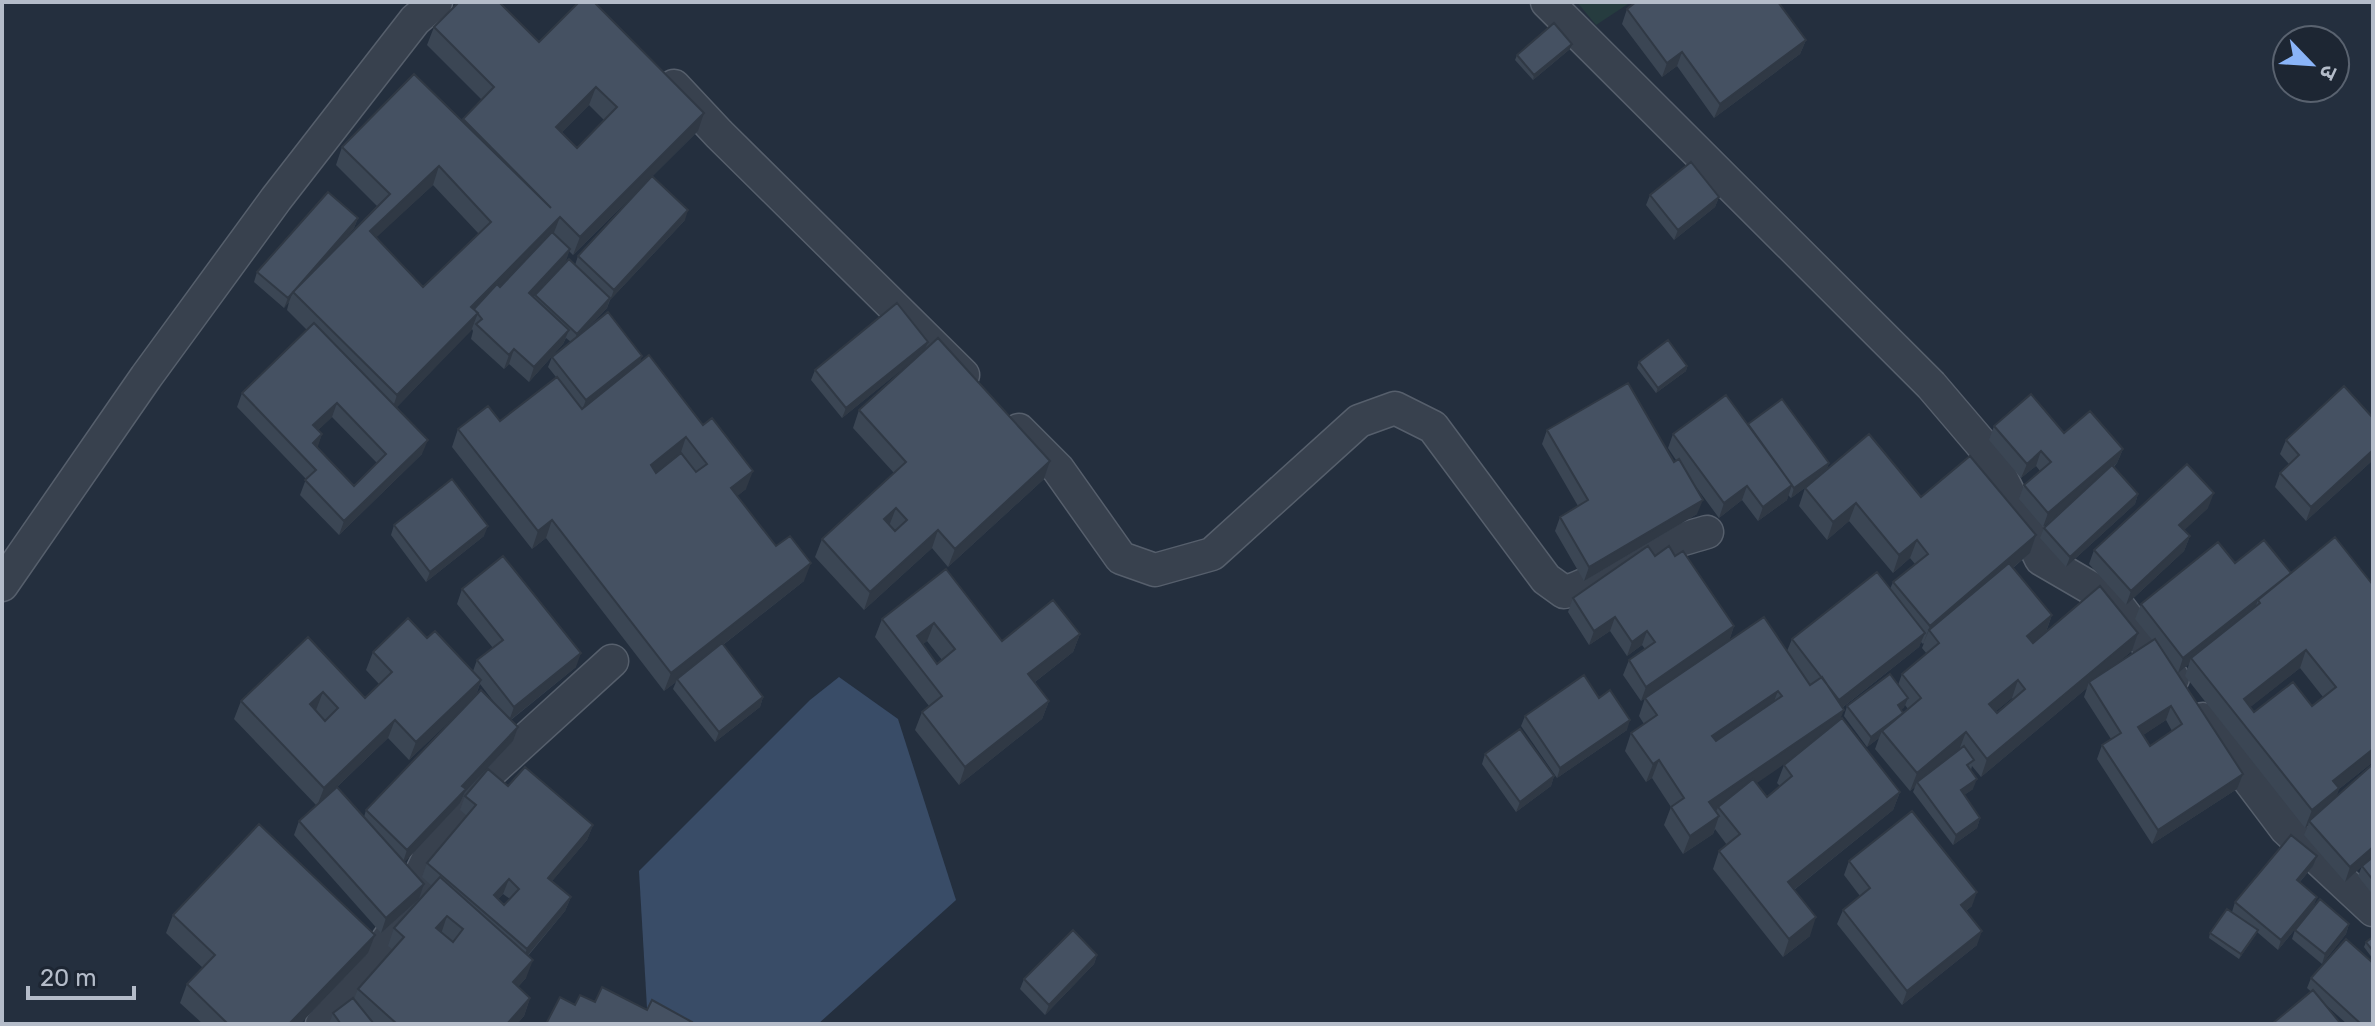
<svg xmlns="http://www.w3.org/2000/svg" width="2375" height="1026" font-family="Rubik,'Noto Sans Devanagari',sans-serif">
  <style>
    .green { fill: #263c3f }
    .water { fill: #394c67 }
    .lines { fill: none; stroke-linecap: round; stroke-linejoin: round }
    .minor-casing { stroke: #565f6c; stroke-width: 35 }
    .minor { stroke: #38414e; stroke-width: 32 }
    .wall { fill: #3b4654; fill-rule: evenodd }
    .shaded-wall { fill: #303945 }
    .building { fill: #455162; stroke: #303945; stroke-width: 2; fill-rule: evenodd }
  </style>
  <rect width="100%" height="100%" fill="#242f3e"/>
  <path class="green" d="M1577,2H1631L1596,25Z"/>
  <path class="water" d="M839,677L898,719L956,900L818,1024H686L647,1008L639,871L810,700Z"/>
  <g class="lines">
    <g class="minor-casing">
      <path id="minor" d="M1547,2L1931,385L1989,453L2041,559L2115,602L2173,678
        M674,86L719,134L963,375
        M1019,430L1058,469L1121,558L1155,570L1212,554L1359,421L1395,408L1433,427L1546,579L1564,592C1587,587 1604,573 1625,562C1651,548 1679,540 1707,532
        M2,585L146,377L276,199L415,20L436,2
        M2203,719L2286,829L2373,910
        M322,1024L360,979L397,927L418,907L422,895L418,880L438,838L478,783L612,661"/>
    </g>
    <use href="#minor" class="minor"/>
  </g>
  <path class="wall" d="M1627,9L1806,40L1800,54L1714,118L1677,66L1662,77L1622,24Z
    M434,27L539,42L698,131L573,255L569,251L565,263L575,265L578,256L685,220L610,300L607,308L588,328L640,363L746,489L737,496L804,581L723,645L763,697L760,707L715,742L673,689L676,682L664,691L546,538L532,549L452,447L458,429L500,421L556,377L548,367L552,357L571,342L566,338L563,344L529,382L509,364L504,369L471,339L473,331L472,329L396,408L422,454L339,535L300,495L306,479L237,407L242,393L307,330L287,310L289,302L284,308L254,282L257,272L358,218L354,228L342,242L377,206L336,165L342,147L462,121L482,100L427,45ZM589,105L604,120L577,148L562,132ZM433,185L479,234L423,287L376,237ZM332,417L377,463L354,486L317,447L322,434L318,430Z
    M1570,49L1533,80L1515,60L1517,55Z
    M1650,195L1719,197L1715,207L1674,240L1646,205Z
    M928,342L924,350L1050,461L1044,479L948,567L932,548L864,610L815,557L822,539L894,473L853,428L859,410L916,358L842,418L811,380L815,370Z
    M1639,362L1687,366L1686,371L1656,393L1637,368Z
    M2373,418V460L2306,521L2275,487L2280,473L2289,464L2280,454L2286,440Z
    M1747,424L1829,463L1826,471L1921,497L2036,535L2030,553L2013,568L2052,615L2046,632L2138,633L2132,651L2112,667L2153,641L2135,619L2141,604L2235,563L2291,573L2373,585V762L2339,789L2336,797L2364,864L2373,857V895L2358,876L2362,866L2345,882L2304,835L2308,826L2305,828L2185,676L2189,664L2178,673L2171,664L2243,774L2237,789L2152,844L2097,759L2102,745L2111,739L2084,697L2087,688L1981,777L1972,766L1971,770L1973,789L1964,795L1980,818L1977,828L1953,845L1913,792L1915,787L1910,791L1875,749L1879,738L1867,747L1844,716L1847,706L1898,685L1902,674L1927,654L1922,648L1924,643L1923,644L1921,642L1919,647L1842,708L1840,720L1900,792L1893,810L1794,890L1810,936L1783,957L1713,869L1719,851L1727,845L1715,829L1713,834L1683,854L1664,825L1671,807L1652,778L1646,782L1625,751L1631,733L1644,724L1639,716L1645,698L1787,651L1792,639L1890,589L1893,582L1915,564L1910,558L1893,573L1849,521L1827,540L1799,506L1805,488L1810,484L1791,498L1788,495L1787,500L1758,521L1742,500L1719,518L1691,480L1697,514L1584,581L1555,531L1560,517L1578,506L1542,444L1547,430L1674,462L1676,460L1668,448L1673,434ZM2300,668L2323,697L2312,706L2254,712L2250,707ZM2012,698L2013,699L1997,713L1996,711ZM1905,705L1908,709L1903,713L1901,710ZM2166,720L2172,731L2150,746L2143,735ZM1788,761L1784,765L1777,783L1780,786L1767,797L1756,783Z
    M1994,426L2064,433L2123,449L2117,463L2114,467L2138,494L2135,504L2066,567L2040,538L2044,528L2060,513L2043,527L2019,499L2024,485L2040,471L2036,466L2021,478L1989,440Z
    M2208,508L2184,530L2190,536L2184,551L2126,605L2089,564L2094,550Z
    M394,525L484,536L426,582L391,535Z
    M1655,556H1675L1734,626L1729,641L1641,701L1623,675L1629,660L1645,649L1642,645L1627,656L1610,631L1589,645L1568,612L1573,598Z
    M946,569L1002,641L1080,634L1073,652L1035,682L1049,701L1042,719L959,785L915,730L922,712L929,706L875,637L882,619ZM927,641L942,660L937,664L923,644Z
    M462,589L576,667L511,720L513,741L465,792L460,803L404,862L424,884L419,899L381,933L294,835L299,821L316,805L234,719L241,701L308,637L365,698L379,684L366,670L373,652L427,638L473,671L477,660L493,648L457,604ZM480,684L497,706L476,695ZM459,712L366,810L364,817L337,787L388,738L409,760Z
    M1599,698L1627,730L1557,778L1521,726L1525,716Z
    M1485,754L1554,776L1551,786L1516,812L1482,764Z
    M508,786L593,825L587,840L552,881L571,897L565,911L528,956L526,978L518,987L530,998L524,1016L517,1024H329L333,1013L354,999L358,989L393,950L388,946L394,928L432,886L422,877L427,863L467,816L460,810L465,796ZM503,894L510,899L504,905L498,899Z
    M1849,861L1972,906L1966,911L1977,945L1902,1005L1837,924L1843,910L1860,896L1844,875Z
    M2313,866L2300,882L2317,897L2313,907L2278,950L2257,932L2239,959L2209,938L2210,933L2232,912L2235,902Z
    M173,915L368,953L300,1024H203L180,1003L187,984L203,968L166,933Z
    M2349,924L2346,934L2322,964L2292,939L2295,930Z
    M2373,937V959L2364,947L2366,942Z
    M1097,955L1094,964L1045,1015L1020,989L1024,979Z
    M2311,978L2373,1024H2347L2307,988Z"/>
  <path class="shaded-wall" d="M1806,40L1800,54L1714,118L1720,104Z
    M1572,44L1570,49L1533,80L1534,75Z
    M1682,52L1677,66L1662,77L1667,63Z
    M596,87L589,105L549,145L556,127Z
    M704,113L698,131L573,255L580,237Z
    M439,166L433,185L364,249L370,231Z
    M1719,197L1715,207L1674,240L1678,230Z
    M688,210L685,220L610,300L614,290Z
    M560,217L553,235L476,314L471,307Z
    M358,218L354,228L296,294L293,292Z
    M570,249L565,264L524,307L529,293Z
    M293,292L289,302L284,308L288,298Z
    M610,298L607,308L573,344L577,334Z
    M478,313L471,331L391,413L397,395Z
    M569,330L563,344L529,382L534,367Z
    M928,342L924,352L842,418L846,408Z
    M514,349L509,364L504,369L509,355Z
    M642,356L639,366L582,410L586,400Z
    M1687,366L1686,371L1656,393L1658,388Z
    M337,403L332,417L308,440L313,425Z
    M322,434L317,449L313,443Z
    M686,437L680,455L644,483L651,465Z
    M428,440L422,454L339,535L344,521Z
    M2123,449L2117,463L2043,527L2048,513Z
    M2373,450V460L2306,521L2311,507Z
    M2041,451L2036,466L2021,478L2027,464Z
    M1050,461L1044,479L948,567L955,549Z
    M1829,463L1825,473L1791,498L1794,488Z
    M753,471L746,489L725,506L731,488Z
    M1792,485L1787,500L1758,521L1763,507Z
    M1747,486L1742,500L1719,518L1724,503Z
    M2214,493L2208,508L2174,540L2179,525Z
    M2138,494L2135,504L2066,567L2070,557Z
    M1703,500L1697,514L1584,581L1589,567Z
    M1856,503L1849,521L1827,540L1833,522Z
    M896,508L889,526L884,519Z
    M552,520L546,538L532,549L538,531Z
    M488,526L484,536L426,582L430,572Z
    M938,530L932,548L864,610L870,592Z
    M2036,535L2030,553L1933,635L1929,630L1923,644L1930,626Z
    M2190,536L2184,551L2126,605L2131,591Z
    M1917,540L1910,558L1893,573L1899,555Z
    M811,563L804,581L678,680L677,679L676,682L664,691L671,673Z
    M2291,573L2260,603L2258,600L2253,613L2191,658L2189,664L2178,673L2183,658Z
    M2052,615L2045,634L2020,654L2027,636Z
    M1615,617L1610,631L1589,645L1594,631Z
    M934,623L927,641L910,654L917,636Z
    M1734,626L1729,641L1641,701L1646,687Z
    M1647,631L1642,645L1627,656L1632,642Z
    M1925,633L1919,647L1834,714L1839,700Z
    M2138,633L2132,651L2091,685L2089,682L2087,688L1981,777L1987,759Z
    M1080,634L1073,652L1022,692L1028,674Z
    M2306,650L2300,668L2238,717L2244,699Z
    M581,653L576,667L509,721L514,707Z
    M481,680L475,698L409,760L416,742Z
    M2018,680L2012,698L1983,722L1989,704Z
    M1778,691L1771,709L1706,754L1712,736Z
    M323,692L316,710L303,722L310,704Z
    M763,697L760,707L715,742L719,732Z
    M1908,698L1904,708L1894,715L1898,705Z
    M1049,701L1042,719L959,785L965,767Z
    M2171,706L2166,720L2133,742L2138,727Z
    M1844,710L1837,728L1719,809L1718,807L1717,810L1703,820L1709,802Z
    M1903,713L1882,731L1879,738L1867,747L1871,737Z
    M395,720L388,738L317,806L324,788Z
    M1630,720L1627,730L1557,778L1560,768Z
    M518,727L513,741L465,792L460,803L402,865L407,850L462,786Z
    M1966,732L1959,750L1917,782L1915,787L1910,791L1917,773Z
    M2373,749V762L2339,789L2333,806L2309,821L2308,826L2305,828L2312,810L2333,781Z
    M1659,760L1652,778L1646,782L1653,764Z
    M2243,774L2237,789L2152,844L2158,830Z
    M1554,776L1551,786L1516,812L1520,802Z
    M1977,779L1973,789L1957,800L1961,790Z
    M1900,792L1893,810L1781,900L1788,882Z
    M1719,816L1713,834L1683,854L1690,836Z
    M1980,818L1977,828L1953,845L1956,835Z
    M593,825L587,840L543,892L548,878Z
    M2373,847V856L2345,882L2350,867Z
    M2317,856L2313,866L2293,890L2297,880Z
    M509,879L503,894L489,910L494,895Z
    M424,884L419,899L381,933L386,918Z
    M1977,892L1972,906L1956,919L1961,905Z
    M571,897L565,911L521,963L527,949Z
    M2317,897L2313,907L2278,950L2281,940Z
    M447,916L441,934L436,928Z
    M1816,917L1810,936L1783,957L1789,939Z
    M2349,924L2346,934L2322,964L2325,954Z
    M2258,930L2256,935L2239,959L2241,954Z
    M1982,931L1977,945L1902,1005L1907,991Z
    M375,935L368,953L300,1024H289Z
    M1097,955L1094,964L1045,1015L1049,1005Z
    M533,960L526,978L506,1000L513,982Z
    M530,998L524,1016L517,1024H507Z"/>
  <path class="building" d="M459,2H499L539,42L579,2H594L704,113L580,237L560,217L471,307L478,313L397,395L293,292L390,194L342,147L414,74L551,208L463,119L494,87L434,27ZM596,87L617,107L577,148L556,127ZM439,166L491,222L423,287L370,231Z
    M1636,2H1778L1806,40L1720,104L1682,52L1667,63L1627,9Z
    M1554,23L1572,44L1534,75L1517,55Z
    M1691,162L1719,197L1678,230L1650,195Z
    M652,176L688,210L614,290L578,256Z
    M328,192L358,218L288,298L257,272Z
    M552,232L570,249L529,293L569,330L534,367L514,349L509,355L476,324L482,319L474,309L497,284L500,287Z
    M569,259L610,298L577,334L535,295Z
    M897,303L928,342L846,408L815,370Z
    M608,312L642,356L586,400L552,357Z
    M314,323L428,440L344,521L305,480L316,470L242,393ZM337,403L386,454L354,486L313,443L322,434L313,425Z
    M938,338L1050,461L955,549L938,530L870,592L822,539L906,462L859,410ZM896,508L907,520L895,531L884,519Z
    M1668,340L1687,366L1658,388L1639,362Z
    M649,355L703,425L712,418L753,471L731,488L776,546L790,536L811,563L671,673L552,520L538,531L458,429L488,406L500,421L557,377L582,409ZM686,437L707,464L696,472L681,453L656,473L651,465Z
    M1628,383L1674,462L1679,459L1703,500L1589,567L1560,517L1588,500L1547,430Z
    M2344,386L2373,418V450L2311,507L2280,473L2299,455L2286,440Z
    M2031,394L2064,433L2090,411L2123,449L2048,513L2024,485L2051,462L2041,451L2027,464L1994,426Z
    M1726,395L1792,485L1763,507L1747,486L1724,503L1673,434Z
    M1782,399L1829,463L1794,488L1748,424Z
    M1869,434L1921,497L1970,456L2036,535L1930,626L1893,582L1928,554L1917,540L1899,555L1856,503L1833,522L1805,488Z
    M2187,464L2214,493L2179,525L2190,536L2131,591L2094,550Z
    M2112,465L2138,494L2070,557L2044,528Z
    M452,479L488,526L430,572L394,525Z
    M2335,537L2373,585V749L2333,781L2339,788L2312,810L2191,658L2260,603L2258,600ZM2306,650L2336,687L2312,706L2293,682L2254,712L2244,699Z
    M2264,540L2291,573L2183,658L2141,604L2218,542L2235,563Z
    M1648,546L1655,556L1669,546L1675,556L1683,551L1734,626L1646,687L1629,660L1655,642L1647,631L1632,642L1615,617L1594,631L1573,598Z
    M503,556L581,653L514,707L477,660L503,640L462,589Z
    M2009,563L2052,615L2027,636L2033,643L2100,586L2138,633L1987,759L1966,732L1917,773L1882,731L1921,698L1902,674L1939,643L1929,630ZM2018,680L2025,689L1997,713L1989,704Z
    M946,569L1002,641L1053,600L1080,634L1028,674L1049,701L965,767L922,712L942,696L882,619ZM934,623L955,649L937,664L917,636Z
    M1877,572L1925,633L1839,700L1792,639Z
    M1764,617L1810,685L1822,677L1844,710L1709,802L1719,816L1690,836L1671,807L1684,798L1659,760L1653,764L1631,733L1657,715L1645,698ZM1778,691L1782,696L1716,741L1712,736Z
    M408,618L427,638L435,631L481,680L416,742L395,720L324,788L241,701L308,637L365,698L392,672L373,652ZM323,692L338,708L325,721L310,704Z
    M2155,639L2243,774L2158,830L2102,745L2121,733L2089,682ZM2171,706L2182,724L2150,746L2138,727Z
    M722,643L763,697L719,732L677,679Z
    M1890,674L1908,698L1898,705L1903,713L1871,737L1847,706Z
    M1584,675L1599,698L1610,690L1630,720L1560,768L1525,716Z
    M481,690L518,727L462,786L466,789L407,850L366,810Z
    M1842,718L1900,792L1788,882L1816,917L1789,939L1719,851L1740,834L1718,807L1753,779L1767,797L1792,776L1784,765Z
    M1520,729L1554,776L1520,802L1485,754Z
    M1964,746L1974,760L1967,765L1977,779L1961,790L1980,818L1956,835L1917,782Z
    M2373,764V847L2350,867L2309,821Z
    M525,767L593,825L548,878L571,897L527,949L427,863L476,805L465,796L488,769L508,786ZM509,879L519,889L504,905L494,895Z
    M337,787L424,884L386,918L299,821Z
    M1912,811L1977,892L1961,905L1982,931L1907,991L1843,910L1870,888L1849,861Z
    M259,824L375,935L289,1024H228L187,984L215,955L173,915Z
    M2291,835L2317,856L2297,880L2317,897L2281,940L2235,902Z
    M2373,857V880L2362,866Z
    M440,877L533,960L513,982L530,998L507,1024H397L358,989L404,937L394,928ZM447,916L463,929L453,942L436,928Z
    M2320,899L2349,924L2325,954L2295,930Z
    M2227,909L2258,930L2241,954L2210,933Z
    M1073,930L1097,955L1049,1005L1024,979Z
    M2373,937V951L2366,942Z
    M2346,939L2373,963V1024H2361L2311,978Z
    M602,987L647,1010L652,1000L692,1022L691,1024H546L560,997L575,1005L580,995L595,1002Z
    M2313,990L2341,1024H2272Z
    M353,998L374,1024H339L340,1023L333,1013Z"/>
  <rect width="2375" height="1026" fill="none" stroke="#b4bcc9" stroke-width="8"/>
  <g transform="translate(2311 64) rotate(115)"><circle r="38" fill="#1d2633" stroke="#59626f" stroke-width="2"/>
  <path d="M0-6L14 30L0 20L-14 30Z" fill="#8ab4f8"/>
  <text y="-12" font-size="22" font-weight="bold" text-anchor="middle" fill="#b4bcc9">उ</text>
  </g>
  <path d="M28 986v12h106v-12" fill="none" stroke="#b4bcc9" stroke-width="4"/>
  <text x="40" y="986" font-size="24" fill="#b4bcc9" stroke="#1d2633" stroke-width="6" paint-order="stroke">20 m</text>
</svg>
